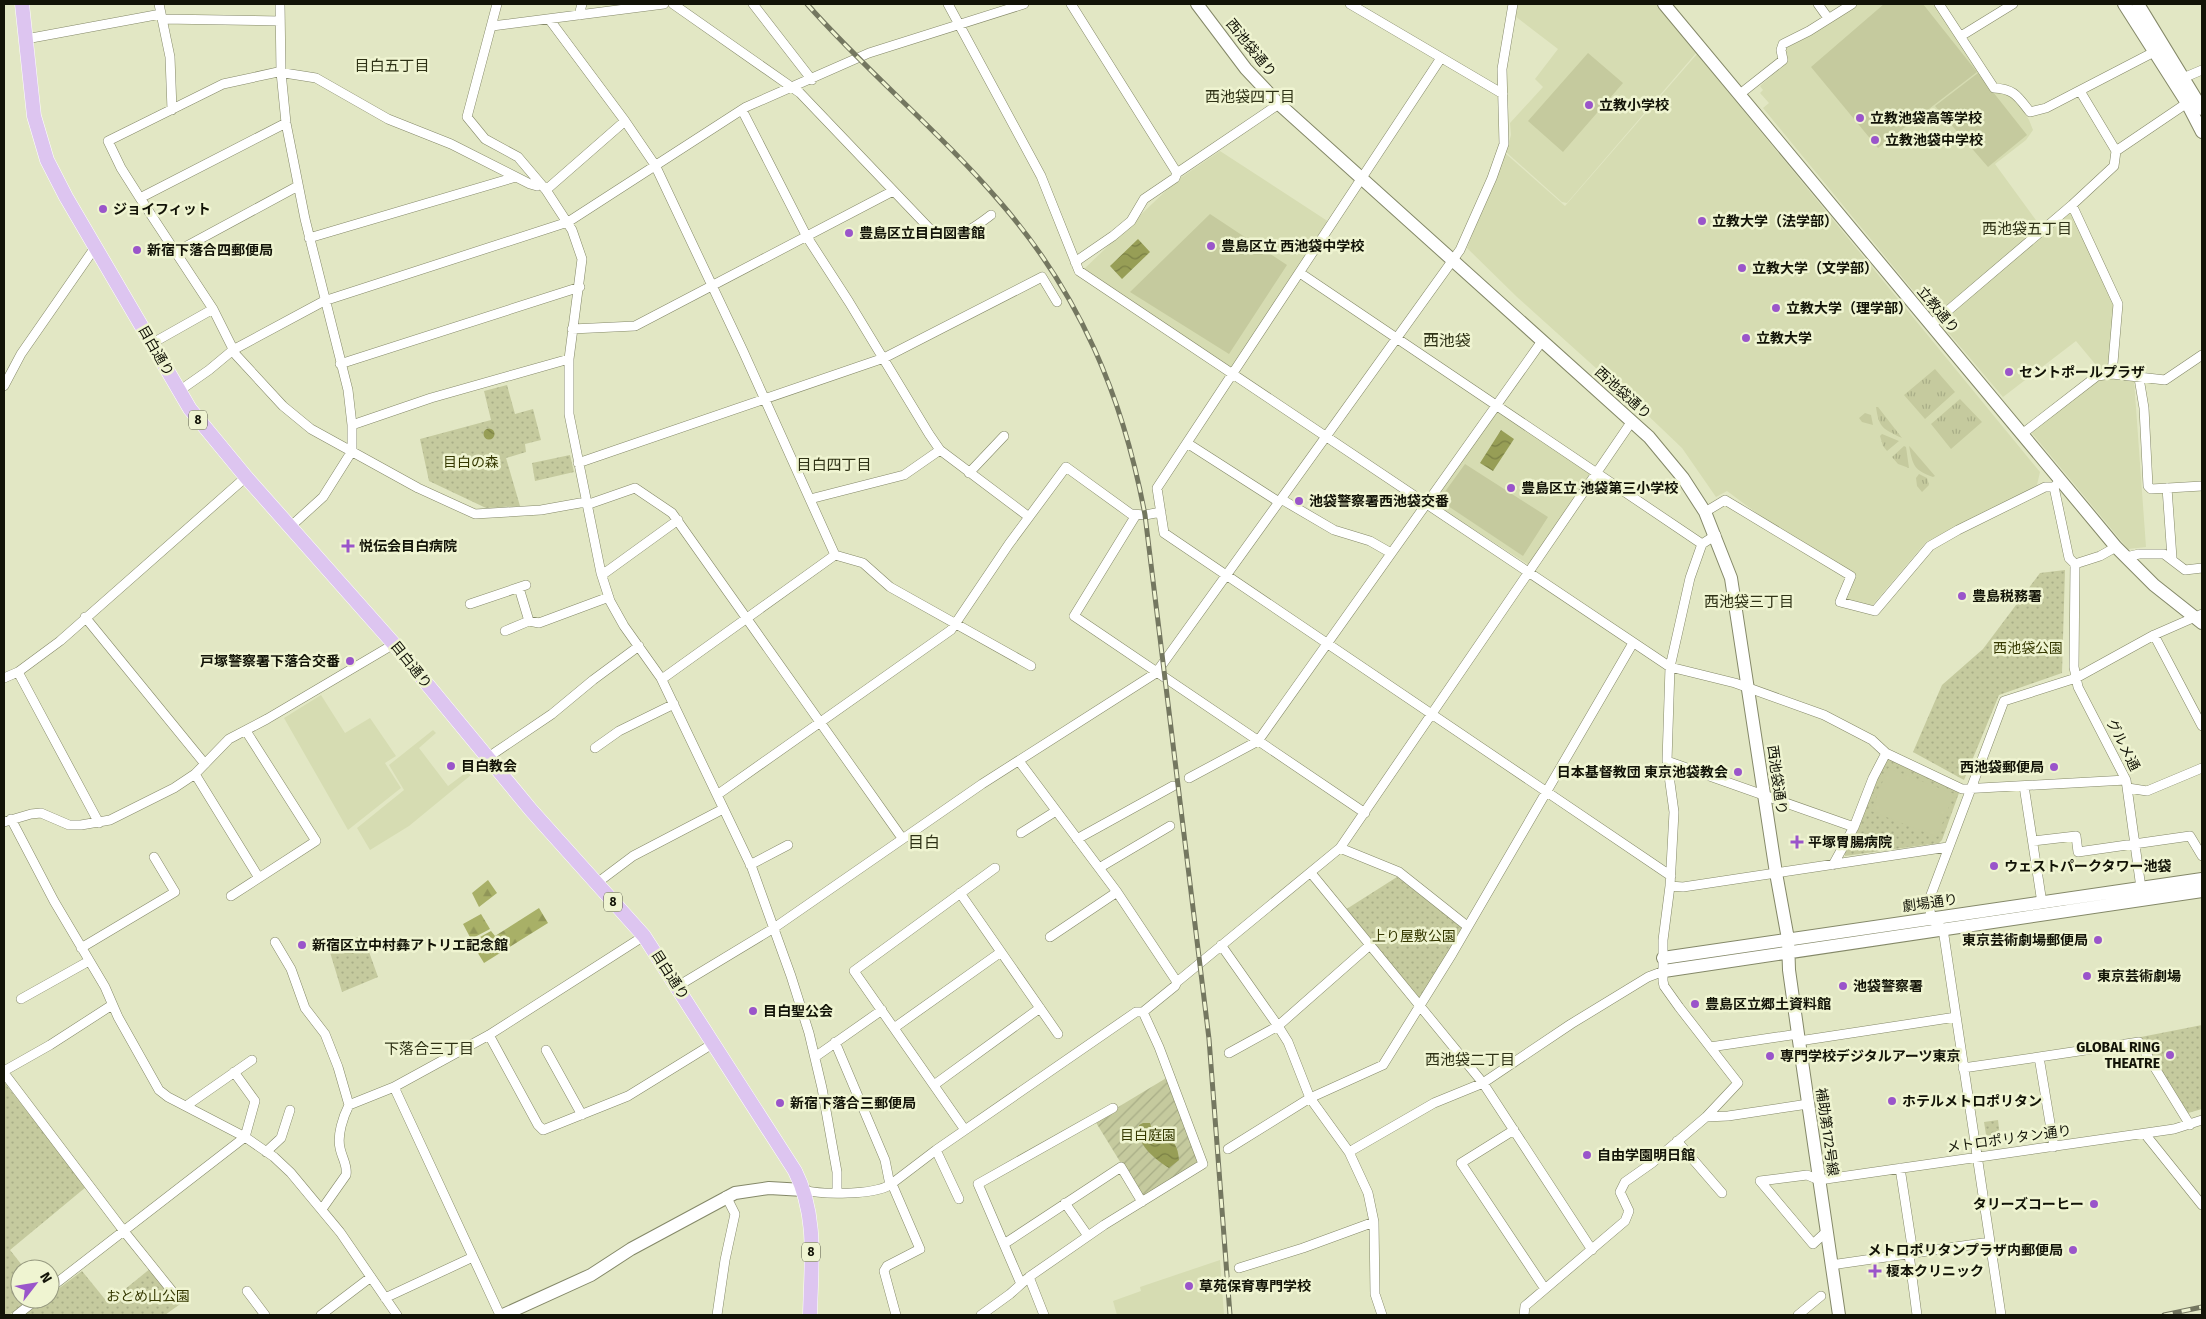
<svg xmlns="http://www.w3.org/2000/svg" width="2206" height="1319" font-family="'Fira Sans','Noto Sans JP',sans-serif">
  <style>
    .built { fill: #d6dcb2 }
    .grass { fill: url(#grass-tufts) }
    .forest { fill: url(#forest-firs) }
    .park { fill: url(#park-dots) }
    .garden { fill: url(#garden-furrows) }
    .pitch { fill: #c5ca9e }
    .water { fill: url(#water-waves) }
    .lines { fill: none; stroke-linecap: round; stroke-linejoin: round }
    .street-casing { stroke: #848868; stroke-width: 10 }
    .secondary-casing { stroke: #848868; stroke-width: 14 }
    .primary-casing { stroke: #fff; stroke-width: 15 }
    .street { stroke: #fff; stroke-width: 9 }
    .secondary { stroke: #fff; stroke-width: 12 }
    .primary { stroke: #ddc5f0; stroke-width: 14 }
    .rail-casing { stroke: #747760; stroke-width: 5 }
    .rail { stroke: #eff4d1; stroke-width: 3; stroke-dasharray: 9; stroke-linecap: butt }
    .poi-dot { fill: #9a55ca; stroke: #eff4d1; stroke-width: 2 }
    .labels { text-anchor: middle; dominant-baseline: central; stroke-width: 5; stroke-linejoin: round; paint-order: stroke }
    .shield { fill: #eff4d1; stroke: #545644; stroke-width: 1 }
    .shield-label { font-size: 12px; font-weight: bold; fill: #121307 }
    .street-label { font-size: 14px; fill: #121307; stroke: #eff4d1 }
    .poi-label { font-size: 14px; font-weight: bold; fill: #121307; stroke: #eff4d1; text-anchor: start }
    .park-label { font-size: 14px; fill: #353800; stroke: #eff4d1 }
    .neighbourhood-label { font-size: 15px; fill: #2f3216; stroke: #eff4d1 }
    .quarter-label { font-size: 16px; fill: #2f3216; stroke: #eff4d1 }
  </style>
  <defs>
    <pattern id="grass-tufts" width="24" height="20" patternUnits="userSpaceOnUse" patternTransform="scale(1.25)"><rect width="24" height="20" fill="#c5ca9e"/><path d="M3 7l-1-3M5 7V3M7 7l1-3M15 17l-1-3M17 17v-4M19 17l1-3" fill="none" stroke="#a8ad87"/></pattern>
    <pattern id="forest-firs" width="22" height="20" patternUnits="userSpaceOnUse" patternTransform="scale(1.25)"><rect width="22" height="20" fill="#a8b067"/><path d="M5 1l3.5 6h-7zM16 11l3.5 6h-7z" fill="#909658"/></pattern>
    <pattern id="park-dots" width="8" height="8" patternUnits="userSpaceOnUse" patternTransform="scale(1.25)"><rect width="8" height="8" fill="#c5ca9e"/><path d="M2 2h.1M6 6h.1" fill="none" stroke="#a8ad87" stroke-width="1.8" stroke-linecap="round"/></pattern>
    <pattern id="garden-furrows" width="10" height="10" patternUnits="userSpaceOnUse" patternTransform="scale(1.25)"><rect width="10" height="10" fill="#c5ca9e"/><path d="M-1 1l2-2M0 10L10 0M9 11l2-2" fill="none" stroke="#a8ad87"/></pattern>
    <pattern id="water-waves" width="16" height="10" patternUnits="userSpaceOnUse" patternTransform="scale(1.25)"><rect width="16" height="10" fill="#979e56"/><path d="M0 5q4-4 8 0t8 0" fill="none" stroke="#7a8045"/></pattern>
  </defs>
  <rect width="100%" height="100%" fill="#e2e7c4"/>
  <path class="built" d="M1517,4H1656L1697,52L1567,203L1562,202L1506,152L1511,135L1510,123L1543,87L1535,79L1558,49L1515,16Z
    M1856,4H1934L1993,91L2013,95L2029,120L2033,130L2026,140L1995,164L2041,227L1934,316L1763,108L1769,103L1760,93L1763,90L1760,86L1785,64L1788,60L1785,52L1787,46Z
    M1697,54L2040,472L2037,485L1926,542L1870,608L1847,599L1856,577L1778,529L1727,491L1716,497L1682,448L1638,406L1517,297L1467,248L1505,153L1565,206Z
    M1220,151L1329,222L1233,368L1083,270L1176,181Z
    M2072,209L2115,304L2111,369L2101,371L2076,341L2003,397L1941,324L1942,320Z
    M2114,377L2134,380L2146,547L2128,549L2031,432L2101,379Z
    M1498,410L1591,474L1529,565L1431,502Z
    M321,695L345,733L370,718L396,756L385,763L401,788L348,830L284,718Z
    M433,730L436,733L419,748L448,786L468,771L471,775L409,826L370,850L357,828L404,790L389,765Z
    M1220,1260L1224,1315H1117L1113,1301L1141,1291L1140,1287Z"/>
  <path class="grass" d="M1935,369L1955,392L1925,419L1904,395Z
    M1960,399L1982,422L1951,449L1931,424Z
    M1876,407H1878L1902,438C1883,429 1879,428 1876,407Z
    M1865,413L1871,415L1873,425L1862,422L1859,418Z
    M1882,434L1899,441L1887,451L1883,446L1880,436Z
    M1904,446L1906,447L1909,468L1898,464L1892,457Z
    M1909,446L1911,448L1935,476L1933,477C1914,470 1913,466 1909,446Z
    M1919,474L1927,478L1929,485L1922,492L1917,486L1916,478Z"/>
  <path class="forest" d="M488,880L497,893L479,907L472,893Z
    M539,908L548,923L484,963L471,942L491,931L495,936Z
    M481,914L490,929L471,939L463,924Z"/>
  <path class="park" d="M507,385L515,414L533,409L541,440L525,444L526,452L506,458L520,506L486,508L429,481L420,439L491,420L484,391Z
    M570,455L574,472L535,481L532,463Z
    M2065,570L2062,673L1999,695L1964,780L1913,752L1942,685L1983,649L2040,573Z
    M1890,757L1959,793L1942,840L1939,843L1845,856V850L1859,826L1885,760Z
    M1397,877L1463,928L1421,1000L1345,910Z
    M363,935L378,977L342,992L329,949Z
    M2202,1025V1109L2188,1113L2141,1037Z
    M4,1082L86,1187L10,1250L25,1269H20V1299H32L9,1315H4Z
    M1998,1120L2001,1145L1988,1147L1984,1122Z
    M151,1268L172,1295L176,1291L183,1302L165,1315H23L45,1299H50V1295L82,1271L108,1303Z"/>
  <path class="garden" d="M1168,1077L1201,1164L1143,1199L1095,1121Z"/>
  <path class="pitch" d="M1884,4H1923L1977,72L1878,148L1811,67Z
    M1588,53L1623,83L1563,152L1528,121Z
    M1978,73L2027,135L1988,167L1935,106Z
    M1210,214L1287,265L1229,354L1130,292Z
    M1465,464L1548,517L1523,556L1439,500Z
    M1888,768L1954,794L1937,837L1871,811Z"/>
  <path class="water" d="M1138,239L1150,252L1122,279L1110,266Z
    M483.5 434a5.5 5.5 0 1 1 11 0a5.5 5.5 0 1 1-11 0Z
    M1501,430L1514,439L1493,471L1480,463Z
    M1143,1123H1150L1151,1127L1158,1135L1163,1133C1174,1141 1178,1146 1179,1160L1169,1168C1155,1159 1135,1144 1139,1125Z"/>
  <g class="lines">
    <g class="street-casing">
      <path id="street" d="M159,4L170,57L172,110
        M280,4L281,72L286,123L305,219L348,390L352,425
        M497,4L467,117L485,139L518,157L546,190L572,230L582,259L569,359V414L601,573L610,601L624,626L661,678L752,868L791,976L809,1033L822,1088L837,1172V1193
        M673,4L800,93L929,228C934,231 942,236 948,236C964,236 979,224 991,215
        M753,4L812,80
        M948,4L1041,176L1079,271L1670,667L1735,683L1824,715L1872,740L1886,753L1962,789L2126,780
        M1071,4L1177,173
        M1350,4L1503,94
        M1818,4L1828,18
        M1939,4L1994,88C2015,89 2018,97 2030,112L2046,108L2154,52
        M579,15L582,4
        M162,19L280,21
        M549,19L625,121L655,165L743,351L835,555
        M492,26L664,4
        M1961,36L2013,4
        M26,39L161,14
        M1441,58L1157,488L1164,533L1671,876
        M2183,78L2202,70
        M1740,94L1783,60L1781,50L1783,44L1809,31L1852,4
        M742,110L807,237L849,302L929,434L940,450L1029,517
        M2116,151L2187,103
        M540,183L537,186L530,184L451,144L388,119L316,78L278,72L223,84L108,141L121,168L140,198L213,309L236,355L283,406L311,429L418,488L475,514L541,510L580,503H592L635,488L672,513L902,838
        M546,190L625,121
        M140,198L286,123
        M2072,205L2118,304L2112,374
        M309,238L516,177
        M176,252L298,186
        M1075,262L1113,236L1131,221L1144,199L1175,178L1177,173L1279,104
        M1300,273L1702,544
        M1931,325L2072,205L2114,166L2116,151L2080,91
        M572,329L635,326L893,191
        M151,344L213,309
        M340,364L580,287
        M2139,378L2144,408L2148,486L2151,489L2202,486
        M4,386L21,354L96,246
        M179,391L209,370L233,350L324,301L568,222L746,107L869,53L1024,4
        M2022,434L2097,376L2112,374L2165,380L2202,355
        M1187,443L1279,502
        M578,463L884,358L1042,277L1057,302
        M969,473L1004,436
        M2057,484L2054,487L2069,558L2075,564L2074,667L2078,687L2126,780L2141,888
        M2167,488L2172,558
        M810,499L904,475L940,450
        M1281,499L1334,530L1370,541L1391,553
        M1705,512L1725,500L1851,576L1840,602L1875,611L1930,546L1958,530L2045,487H2054
        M1136,515L1074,616L1365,813
        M290,527L323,497L352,451V425L431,398L569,359
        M835,555L863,563L890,587L1031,666
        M2126,557L2139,554H2164L2185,570L2202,568
        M2075,564L2100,556L2116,547
        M602,575L678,520
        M519,588L529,621
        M470,604L526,585
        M85,617L205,764
        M505,631L529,621L539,623L609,597
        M2154,635L2202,726
        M18,672L99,823
        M4,678L18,672L60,641L246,477
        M662,679L835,555
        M595,748L619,731L674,704
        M487,758L552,714L593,680L639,646
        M1019,761L1117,892L1177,982
        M1667,761L1854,827
        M195,774L259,878
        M1189,778L1258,741L1542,341
        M2024,786L2042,903
        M2128,788L2147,791L2202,768
        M717,795L951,630L1009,544L1066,467L1131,514L1145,515L1161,512
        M11,819L54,901L105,987L118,1017L159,1090L168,1097L245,1137L274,1157L291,1173L340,1232L397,1315
        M4,822L31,814L41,813L69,825H81L110,820L174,788L195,774L229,739L267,719L394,644
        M1021,833L1056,811
        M1077,839L1173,786
        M2033,841L2076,836L2078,852L2190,836L2202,856
        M1340,848L1399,872L1467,926
        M750,865L788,845
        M1833,865L1854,827L1873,778L1886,753
        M1099,868L1170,826
        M1311,873L1483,1083L1592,1250
        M597,883L633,856L723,809
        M1670,886L1683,887L1948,847
        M960,893L1058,1034
        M231,896L316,841L246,731
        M1050,937L1117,892
        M275,942L291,969L305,1008L325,1034L338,1067L349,1105
        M1221,945L1278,1026L1288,1042L1310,1098L1349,1152L1368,1193L1374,1222L1375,1294L1382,1315
        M81,948L175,892L154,857
        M678,986L774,928L982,784L1156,673L1460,250L1492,178L1504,144L1502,69L1513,4
        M21,999L89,961
        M894,1028L1001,952
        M489,1035L538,1125L543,1130L628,1096L714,1043
        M1799,1041L1956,1017
        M835,1042L885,1160L890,1185
        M1710,1047L1798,1034
        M546,1050L582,1115
        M1229,1053L1278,1026L1370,945
        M815,1057L882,1010
        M1963,1068L2039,1057
        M4,1071L50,1045L112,1005
        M4,1073L123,1230L172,1291
        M934,1085L1040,1008
        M394,1087L500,1315
        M186,1106L252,1060
        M1706,1117L1728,1116L1808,1104
        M965,1130L854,971L995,868
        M1514,1130L1461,1163L1545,1289
        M2145,1134L2202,1205
        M1677,1141L1722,1193
        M2054,1147L2039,1057L2139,1042L2190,1125
        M1228,1149L1310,1098L1383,1065L1452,954L1633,643
        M936,1150L959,1199
        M266,1152L281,1138L290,1110
        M1349,1152L1434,1103L1483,1083L1571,1024L1648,977L1664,971
        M1900,1168L1913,1253
        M1760,1181L1807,1175L1819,1180L2174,1129L2202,1120
        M1760,1181L1813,1244L1826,1232
        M892,1184L920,1249L887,1266L884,1271L896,1315
        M804,1190C823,1195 873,1195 890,1185L936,1150L1136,1012H1143L1175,986L1177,982L1340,848L1632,421
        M1065,1203L1088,1236
        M322,1209L346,1175C348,1166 342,1158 340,1148C337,1135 343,1117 349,1105L394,1087L489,1035L644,936
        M1004,1244L1121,1167L1142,1202
        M1909,1254L1917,1315
        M1831,1265L1990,1242
        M1239,1268L1303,1248L1374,1222
        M1029,1277L1044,1315
        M1021,1284L978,1184L1113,1108
        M50,1288L245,1137L255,1101L234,1072
        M247,1291L265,1315
        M385,1298L473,1257
        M17,1315L37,1299
        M321,1315L371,1277
        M717,1315L725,1260L735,1214L726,1196
        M981,1315L1010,1294L1029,1277L1104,1225L1203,1164L1159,1047L1143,1012
        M1524,1315L1525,1306L1625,1221L1629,1211L1620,1192L1625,1182L1652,1163L1706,1117L1738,1083L1679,1007L1664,986L1663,981V940L1670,886L1674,812L1667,761L1670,667L1690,578L1702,544L1716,535
        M1798,1315L1821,1296
        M2001,1315L1943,929L1931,919L1929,900L2004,701L2076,678L2154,635L2202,614"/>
    </g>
    <g class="secondary-casing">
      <path id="secondary" d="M1197,4L1246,69L1279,104L1649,437L1683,478L1705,512L1731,578L1776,873L1788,939L1789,970L1798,1034L1839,1315
        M1664,4L2116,547L2154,585L2202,623
        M2124,4L2187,103L2202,132
        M2138,4L2202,109
        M1663,958L2202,879
        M1664,971L2202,891
        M503,1315L591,1275L631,1249L735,1193L769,1188L804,1190"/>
    </g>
    <g class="primary-casing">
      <path id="primary" d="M22,4L34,116L47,160L66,197L190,409L246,477L394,644L531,810L644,936L795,1171C818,1216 811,1266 810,1315"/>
    </g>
    <use href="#street" class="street"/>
    <use href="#secondary" class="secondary"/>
    <use href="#primary" class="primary"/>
    <g class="rail-casing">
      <path id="rail" d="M807,4C868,73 940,132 1000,202C1080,294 1123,397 1145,515L1209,1039L1230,1315
        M2164,1315L2202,1307"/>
    </g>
    <use href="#rail" class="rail"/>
  </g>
  <g class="poi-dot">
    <circle cx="1589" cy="105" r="5"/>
    <circle cx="1860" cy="118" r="5"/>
    <circle cx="1875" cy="140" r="5"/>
    <circle cx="103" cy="209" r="5"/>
    <circle cx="1702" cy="221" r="5"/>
    <circle cx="849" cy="233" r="5"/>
    <circle cx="1211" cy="246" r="5"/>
    <circle cx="137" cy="250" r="5"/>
    <circle cx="1742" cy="268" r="5"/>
    <circle cx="1776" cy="308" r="5"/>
    <circle cx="1746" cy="338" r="5"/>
    <circle cx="2009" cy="372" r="5"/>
    <circle cx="1511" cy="488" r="5"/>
    <circle cx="1299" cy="501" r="5"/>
    <path d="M345.5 538.5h5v5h5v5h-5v5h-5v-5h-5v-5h5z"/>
    <circle cx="1962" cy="596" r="5"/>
    <circle cx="350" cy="661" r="5"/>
    <circle cx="451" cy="766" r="5"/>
    <circle cx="2054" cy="767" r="5"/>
    <circle cx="1738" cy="772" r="5"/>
    <path d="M1794.5 834.5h5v5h5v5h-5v5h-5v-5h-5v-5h5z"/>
    <circle cx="1994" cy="866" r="5"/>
    <circle cx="2098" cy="940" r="5"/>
    <circle cx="302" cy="945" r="5"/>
    <circle cx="2087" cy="976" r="5"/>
    <circle cx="1843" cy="986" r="5"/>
    <circle cx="1695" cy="1004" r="5"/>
    <circle cx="753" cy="1011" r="5"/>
    <circle cx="2170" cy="1055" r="5"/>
    <circle cx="1770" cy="1056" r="5"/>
    <circle cx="1892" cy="1101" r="5"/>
    <circle cx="780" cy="1103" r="5"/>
    <circle cx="1587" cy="1155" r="5"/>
    <circle cx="2094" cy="1204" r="5"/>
    <circle cx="2073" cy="1250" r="5"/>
    <path d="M1872.5 1263.5h5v5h5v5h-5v5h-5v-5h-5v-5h5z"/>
    <circle cx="1189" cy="1286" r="5"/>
  </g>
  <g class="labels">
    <g class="shield">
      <rect x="189" y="410.5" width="18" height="19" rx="4"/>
      <rect x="604" y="892.5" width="18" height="19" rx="4"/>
      <rect x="802" y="1242.5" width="18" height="19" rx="4"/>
    </g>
    <g class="shield-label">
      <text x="198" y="420">8</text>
      <text x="613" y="902">8</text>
      <text x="811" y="1252">8</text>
    </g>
    <g class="street-label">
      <text transform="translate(1251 48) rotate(51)">西池袋通り</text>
      <text transform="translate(1938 310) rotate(50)">立教通り</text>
      <text transform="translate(156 351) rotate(60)">目白通り</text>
      <text transform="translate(1623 393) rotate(42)">西池袋通り</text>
      <text transform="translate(411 665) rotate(51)">目白通り</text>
      <text transform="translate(2123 745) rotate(63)">グルメ通</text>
      <text transform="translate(1777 780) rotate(82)">西池袋通り</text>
      <text transform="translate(1930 903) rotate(-8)">劇場通り</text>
      <text transform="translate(670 975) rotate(57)">目白通り</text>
      <text transform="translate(1827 1132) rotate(82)">補助第172号線</text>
      <text transform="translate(2009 1139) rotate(-8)">メトロポリタン通り</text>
    </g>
    <g class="poi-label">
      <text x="1599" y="105">立教小学校</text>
      <text x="1870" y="118">立教池袋高等学校</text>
      <text x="1885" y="140">立教池袋中学校</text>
      <text x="113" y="209">ジョイフィット</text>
      <text x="1712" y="221">立教大学（法学部）</text>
      <text x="859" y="233">豊島区立目白図書館</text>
      <text x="1221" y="246">豊島区立 西池袋中学校</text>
      <text x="147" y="250">新宿下落合四郵便局</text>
      <text x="1752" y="268">立教大学（文学部）</text>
      <text x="1786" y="308">立教大学（理学部）</text>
      <text x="1756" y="338">立教大学</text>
      <text x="2019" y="372">セントポールプラザ</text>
      <text x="1521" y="488">豊島区立 池袋第三小学校</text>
      <text x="1309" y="501">池袋警察署西池袋交番</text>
      <text x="359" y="546">悦伝会目白病院</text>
      <text x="1972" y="596">豊島税務署</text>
      <text x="340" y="661" text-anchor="end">戸塚警察署下落合交番</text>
      <text x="461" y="766">目白教会</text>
      <text x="2044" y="767" text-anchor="end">西池袋郵便局</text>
      <text x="1728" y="772" text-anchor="end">日本基督教団 東京池袋教会</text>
      <text x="1808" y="842">平塚胃腸病院</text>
      <text x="2004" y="866">ウェストパークタワー池袋</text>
      <text x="2088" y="940" text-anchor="end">東京芸術劇場郵便局</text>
      <text x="312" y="945">新宿区立中村彝アトリエ記念館</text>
      <text x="2097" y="976">東京芸術劇場</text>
      <text x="1853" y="986">池袋警察署</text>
      <text x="1705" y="1004">豊島区立郷土資料館</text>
      <text x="763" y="1011">目白聖公会</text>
      <text x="2160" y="1047" text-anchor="end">GLOBAL RING<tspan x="2160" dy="16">THEATRE</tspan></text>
      <text x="1780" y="1056">専門学校デジタルアーツ東京</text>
      <text x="1902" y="1101">ホテルメトロポリタン</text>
      <text x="790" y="1103">新宿下落合三郵便局</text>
      <text x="1597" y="1155">自由学園明日館</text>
      <text x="2084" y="1204" text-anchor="end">タリーズコーヒー</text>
      <text x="2063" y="1250" text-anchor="end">メトロポリタンプラザ内郵便局</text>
      <text x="1886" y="1271">榎本クリニック</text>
      <text x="1199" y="1286">草苑保育専門学校</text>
    </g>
    <g class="park-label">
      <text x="471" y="462">目白の森</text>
      <text x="2028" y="648">西池袋公園</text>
      <text x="1414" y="936">上り屋敷公園</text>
      <text x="1148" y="1135">目白庭園</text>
      <text x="148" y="1296">おとめ山公園</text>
    </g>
    <g class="neighbourhood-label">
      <text x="392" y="66">目白五丁目</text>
      <text x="1250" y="97">西池袋四丁目</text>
      <text x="2027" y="229">西池袋五丁目</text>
      <text x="834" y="465">目白四丁目</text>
      <text x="1749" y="602">西池袋三丁目</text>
      <text x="429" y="1049">下落合三丁目</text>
      <text x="1470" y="1060">西池袋二丁目</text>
    </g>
    <g class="quarter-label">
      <text x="1447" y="340">西池袋</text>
      <text x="924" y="842">目白</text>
    </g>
  </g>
  <rect width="2206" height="1319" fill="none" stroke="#121307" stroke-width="10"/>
  <g transform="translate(35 1284) rotate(59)"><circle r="24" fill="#eff4d1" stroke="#979a80"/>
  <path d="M0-4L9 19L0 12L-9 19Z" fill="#9a55ca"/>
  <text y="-8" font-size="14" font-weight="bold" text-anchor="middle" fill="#121307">N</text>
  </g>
</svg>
